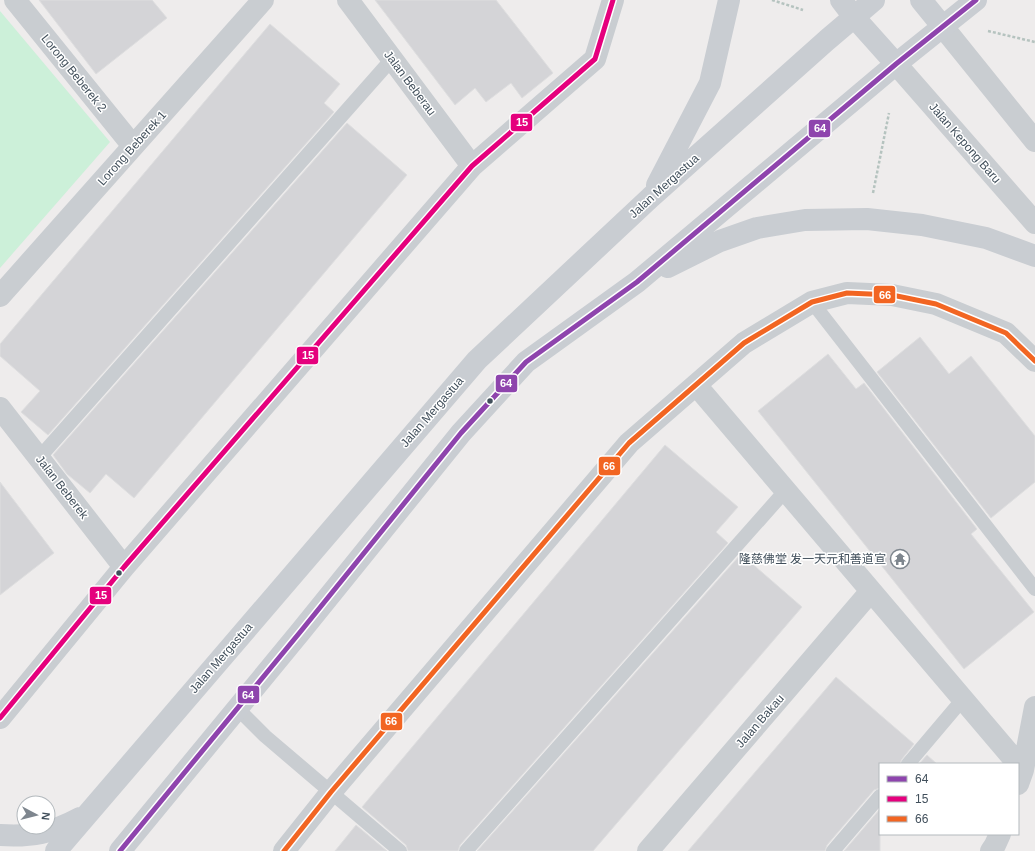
<svg xmlns="http://www.w3.org/2000/svg" width="1035" height="851" font-family="Helvetica,'Noto Sans SC',sans-serif">
  <style>
    .green { fill: #ccf0d9 }
    .building { fill: #d4d4d7; stroke: #dededf }
    .lines { fill: none; stroke-linecap: round; stroke-linejoin: round }
    .path { stroke: #b5c3bf; stroke-width: 2.5; stroke-dasharray: 3 2; stroke-linecap: butt }
    .service { stroke: #c9cdd1; stroke-width: 14 }
    .minor { stroke: #c9cdd1; stroke-width: 22 }
    .tertiary { stroke: #c9cdd1; stroke-width: 22 }
    .secondary { stroke: #c9cdd2; stroke-width: 22 }
    .bus-1-casing { stroke: #fff; stroke-width: 8 }
    .bus-2-casing { stroke: #fff; stroke-width: 8 }
    .bus-3-casing { stroke: #fff; stroke-width: 8 }
    .bus-1 { stroke: #8e44ad; stroke-width: 5 }
    .bus-2 { stroke: #e5007d; stroke-width: 5 }
    .bus-3 { stroke: #f26522; stroke-width: 5 }
    .bus-dot { fill: #414f5b; stroke: #fff; stroke-width: 1.5 }
    .labels { text-anchor: middle; dominant-baseline: central; stroke-width: 3; stroke-linejoin: round; paint-order: stroke }
    .street-label { font-size: 12px; fill: #414f5b; stroke: #fff }
    .poi-label { font-size: 12px; fill: #414f5b; stroke: #fff; text-anchor: end }
    .line-badge { stroke: #fff; stroke-width: 1.5 }
    .badge-label { font-size: 11px; text-anchor: middle; font-weight: bold; fill: #fff }
  </style>
  <rect width="100%" height="100%" fill="#eeecec"/>
  <path class="green" d="M0,11L110,142L0,268Z"/>
  <path class="building" d="M39,0H152L167,18L96,74Z
    M375,0H496L553,73L522,98L511,83L486,102L475,88L455,105Z
    M270,24L340,84L324,103L334,112L48,435L21,412L40,391L0,356V344Z
    M347,123L407,175L134,498L106,474L90,493L67,474L53,455Z
    M920,337L949,374L971,356L1035,436V482L991,518L877,372Z
    M828,354L856,389L864,383L977,529L971,534L1034,612L964,669L758,411Z
    M665,445L738,507L716,532L728,543L460,845L458,851H408L406,845L362,807Z
    M0,482L54,553L0,595Z
    M741,554L802,607L593,851H477Z
    M836,677L914,744L902,759L900,764H880V788L874,790L827,845L825,851H688Z
    M927,755L937,764H919Z
    M880,809V851H844Z
    M356,825L387,851H335Z"/>
  <g class="lines">
    <path class="path" d="M772,0L803,10
      M988,31L1035,42
      M873,193L889,113"/>
    <path class="service" d="M812,302L1035,589
      M39,458L392,59
      M237,708L265,736L400,851
      M908,764L963,699
      M466,851L786,490
      M833,851L880,796"/>
    <path class="minor" d="M15,0L133,146
      M348,0L472,166
      M0,296L263,0
      M696,385L1018,764
      M0,408L124,567
      M0,718L124,567L472,166L595,59L613,0
      M1018,784L1023,770L1035,707
      M284,851L331,792L629,443L744,343L812,302L847,293L892,295L936,304L1006,333L1035,361
      M648,851L871,591
      M991,851L995,845L1000,834"/>
    <path class="tertiary" d="M943,27L1035,141
      M896,64L1035,223"/>
    <path class="secondary" d="M841,0L854,17L896,64
      M921,0L943,27
      M657,185L710,83L729,0
      M668,267L720,241L757,228L805,220L867,219L922,225L986,238L1035,256
      M0,835C32,837 52,833 80,818
      M56,851L477,360L651,197L827,40L874,0
      M120,851L301,631L461,433L526,362L637,282L896,64L976,0"/>
    <g class="bus-1-casing">
      <path id="bus-1" d="M120,851L301,631L461,433L526,362L637,282L896,64L976,0"/>
    </g>
    <g class="bus-2-casing">
      <path id="bus-2" d="M0,718L124,567L472,166L595,59L613,0"/>
    </g>
    <g class="bus-3-casing">
      <path id="bus-3" d="M284,851L331,792L629,443L744,343L812,302L847,293L892,295L936,304L1006,333L1035,361"/>
    </g>
    <use href="#bus-1" class="bus-1"/>
    <use href="#bus-2" class="bus-2"/>
    <use href="#bus-3" class="bus-3"/>
  </g>
  <defs>
    <g id="temple-ring" transform="scale(1)"><circle r="9.5" fill="#fff" stroke="#7e868e" stroke-width="1.5"/><path d="M0-6L5-2H3V0L6.5 2.5H4V6H1.5V3h-3V6H-4V2.5H-6.5L-3 0V-2H-5Z" fill="#7e868e"/></g>
  </defs>
  <g fill-rule="evenodd">
    <use href="#temple-ring" x="900" y="559"/>
  </g>
  <g class="bus-dot">
    <circle cx="490" cy="401" r="3.5"/>
    <circle cx="119" cy="573" r="3.5"/>
  </g>
  <g class="labels">
    <g class="street-label">
      <text transform="translate(74 73) rotate(51)">Lorong Beberek 2</text>
      <text transform="translate(410 83) rotate(53)">Jalan Beberau</text>
      <text transform="translate(965 143) rotate(49)">Jalan Kepong Baru</text>
      <text transform="translate(132 148) rotate(-48)">Lorong Beberek 1</text>
      <text transform="translate(664 186) rotate(-42)">Jalan Mergastua</text>
      <text transform="translate(432 412) rotate(-49)">Jalan Mergastua</text>
      <text transform="translate(62 487) rotate(52)">Jalan Beberek</text>
      <text transform="translate(221 658) rotate(-49)">Jalan Mergastua</text>
      <text transform="translate(760 721) rotate(-49)">Jalan Bakau</text>
    </g>
    <g class="poi-label">
      <text x="886" y="559">隆慈佛堂 发一天元和善道宣</text>
    </g>
  </g>
  <g class="line-badge">
    <rect x="510" y="113" width="23" height="19" rx="4" fill="#e5007d"/>
    <rect x="808" y="119" width="23" height="19" rx="4" fill="#8e44ad"/>
    <rect x="873" y="285" width="23" height="19" rx="4" fill="#f26522"/>
    <rect x="296" y="346" width="23" height="19" rx="4" fill="#e5007d"/>
    <rect x="495" y="374" width="23" height="19" rx="4" fill="#8e44ad"/>
    <rect x="598" y="456" width="23" height="20" rx="4" fill="#f26522"/>
    <rect x="89" y="586" width="23" height="19" rx="4" fill="#e5007d"/>
    <rect x="237" y="685" width="23" height="19" rx="4" fill="#8e44ad"/>
    <rect x="380" y="712" width="23" height="19" rx="4" fill="#f26522"/>
  </g>
  <g class="badge-label">
    <text x="522" y="126">15</text>
    <text x="820" y="132">64</text>
    <text x="885" y="299">66</text>
    <text x="308" y="359">15</text>
    <text x="506" y="387">64</text>
    <text x="609" y="470">66</text>
    <text x="101" y="599">15</text>
    <text x="248" y="699">64</text>
    <text x="391" y="725">66</text>
  </g>
  <rect x="879" y="763" width="140" height="72" fill="#ffffff" stroke="#b3b9bd"/>
  <rect x="887" y="776" width="20" height="6" fill="#8e44ad" stroke="#b3b9bd"/>
  <text x="915" y="783" font-size="12" fill="#414f5b">64</text>
  <rect x="887" y="796" width="20" height="6" fill="#e5007d" stroke="#b3b9bd"/>
  <text x="915" y="803" font-size="12" fill="#414f5b">15</text>
  <rect x="887" y="816" width="20" height="6" fill="#f26522" stroke="#b3b9bd"/>
  <text x="915" y="823" font-size="12" fill="#414f5b">66</text>
  <g transform="translate(36 815) rotate(97)"><circle r="19" fill="#ffffff" stroke="#b3b9bd"/>
  <path d="M0-3L7 15L0 10L-7 15Z" fill="#7e868e"/>
  <text y="-6" font-size="11" font-weight="bold" text-anchor="middle" fill="#414f5b">N</text>
  </g>
</svg>
